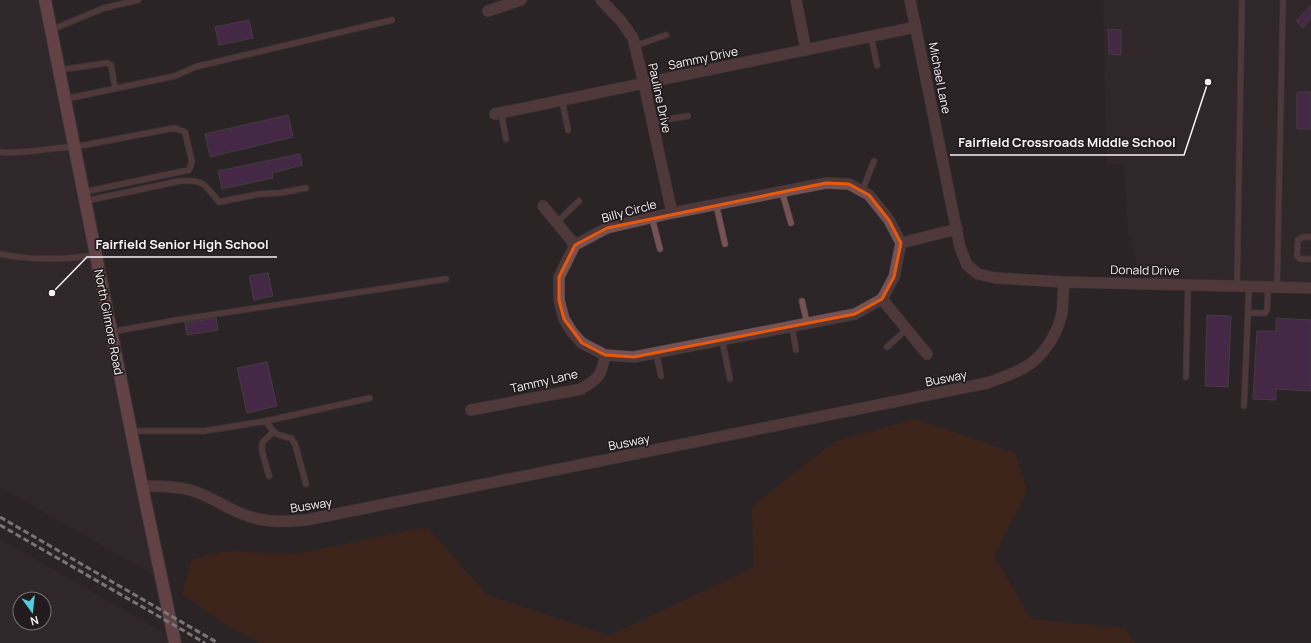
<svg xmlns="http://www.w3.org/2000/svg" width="1311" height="643" font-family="Manrope,sans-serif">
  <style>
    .built { fill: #372a30; fill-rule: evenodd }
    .green { fill: #53240c }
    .building { fill: #622d6b; stroke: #5e595f }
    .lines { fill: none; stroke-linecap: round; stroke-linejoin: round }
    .lane-casing { stroke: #484244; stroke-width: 7 }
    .street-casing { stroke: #484244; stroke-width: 12 }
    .secondary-casing { stroke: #484244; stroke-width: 14 }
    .lane { stroke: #785152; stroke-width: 5.5 }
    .street { stroke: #785152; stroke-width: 11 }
    .secondary { stroke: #a56769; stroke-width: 12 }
    .rail { stroke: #dad5d7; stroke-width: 3; stroke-dasharray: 6 3; stroke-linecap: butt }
    .marked { fill: none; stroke: #e8590c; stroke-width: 3; stroke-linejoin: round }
    .labels { text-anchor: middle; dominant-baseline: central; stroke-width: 3.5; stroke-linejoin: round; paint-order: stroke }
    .street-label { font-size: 12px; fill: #f7f3f5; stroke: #211b1e }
    .leader { fill: none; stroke: #f7f3f5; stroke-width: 1.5 }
    .callout-dot { fill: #f7f3f5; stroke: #211b1e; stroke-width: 1.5 }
    .callout-label { font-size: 13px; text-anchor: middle; font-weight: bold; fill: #f7f3f5; stroke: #211b1e; stroke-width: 3.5; stroke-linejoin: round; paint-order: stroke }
  </style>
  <rect width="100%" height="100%" fill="#2b2527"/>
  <path class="built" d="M0,0H45L161,579L0,487Z
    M1103,0H1311V288L1151,283L1137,264L1128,232L1124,164L1107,165Z
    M0,539L181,643H0ZM20,599H44V623H20Z"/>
  <path class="green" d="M916,419L1015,453L1027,491L994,556L1031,619L1125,628L1135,643H260L228,626L182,594L192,560L226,551L292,555L427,527L487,595L609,636L754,567L752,507L834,442Z"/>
  <path class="building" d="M1311,5V18L1303,28L1296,21Z
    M249,20L253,38L219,45L215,27Z
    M1108,29L1121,30V55L1109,54Z
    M1297,92H1311V129H1297Z
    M288,115L293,137L210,157L205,134Z
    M300,154L302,165L272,173L273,178L222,189L218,171Z
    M268,273L273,296L254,300L249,276Z
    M1207,315L1231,316L1228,387L1205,386Z
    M216,318L218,330L187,335L185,323Z
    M1276,318L1311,320V391L1276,389V400L1253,399L1257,331H1276Z
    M267,362L277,406L247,413L237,368Z"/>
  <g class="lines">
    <g class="lane-casing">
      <path id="lane" d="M51,30L104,8L138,0
        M871,36L877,65
        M635,46L666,35
        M59,70L107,63L111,65L115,88
        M65,99L175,76L195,67L392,20
        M562,100L568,130
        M501,112L506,139
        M652,122L688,116
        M0,152C25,155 50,147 75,147L174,128L185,132L192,162L189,170L84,192
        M862,191L874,161
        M782,192L791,223
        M85,201L180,181C204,179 205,185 219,202L259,194L280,193L306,188
        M716,204L725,244
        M652,218L660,249
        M557,222L579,201
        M1311,237H1303L1298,240L1297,256L1300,259H1311
        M0,254C32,261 63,260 96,255
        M1237,285L1242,0
        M1277,287L1283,0
        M802,301L807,323
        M1248,313H1265L1267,310L1268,287
        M792,326L796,350
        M111,332L177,320L446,279
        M722,340L730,379
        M887,347L907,329
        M656,353L661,376
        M1186,377L1188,284
        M1244,406L1249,286
        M266,421C274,434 276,435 291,438L295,444L306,484
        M131,431H204L266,421L370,398
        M269,476L262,451V443L273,432"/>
    </g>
    <g class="street-casing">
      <path id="street" d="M601,0L621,21L633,38L644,84L672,213
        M796,0L806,50
        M910,0L960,247L967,265L978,274L996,278L1064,282L1311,288
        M488,11L521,0
        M495,114L916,27
        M826,183L849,184L869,195L889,220L901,243L894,277L882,299L855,314L634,357L605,355L582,343L572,332L564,319L559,300V277L575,245L607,228L672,213Z
        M543,206L575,245
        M901,243L957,229
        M882,299L927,354
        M471,410L581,389C599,378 601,377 605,355
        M142,486C158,486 175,486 190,490C208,495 223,506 240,513C262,523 283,522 306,520L987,383C1000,378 1015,374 1027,366C1044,356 1058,332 1062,313C1063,303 1063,292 1064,282"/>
    </g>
    <g class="secondary-casing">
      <path id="secondary" d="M45,0L142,486L175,643"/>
    </g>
    <use href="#lane" class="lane"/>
    <use href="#street" class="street"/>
    <use href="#secondary" class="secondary"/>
    <path class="rail" d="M0,517L218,643
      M0,525L205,643"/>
  </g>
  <path d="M0 0H1311V643H0ZM826,183L849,184L869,195L889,220L901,243L894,277L882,299L855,314L634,357L605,355L582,343L564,319L559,300V277L575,245L607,228Z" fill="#2b2527" fill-opacity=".55" fill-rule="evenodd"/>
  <path class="marked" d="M826,183L849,184L869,195L889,220L901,243L894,277L882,299L855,314L634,357L605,355L582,343L564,319L559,300V277L575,245L607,228Z"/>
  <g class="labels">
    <g class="street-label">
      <text transform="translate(703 58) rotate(-12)">Sammy Drive</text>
      <text transform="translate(940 78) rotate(79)">Michael Lane</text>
      <text transform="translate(660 98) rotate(78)">Pauline Drive</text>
      <text transform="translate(629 211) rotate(-15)">Billy Circle</text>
      <text transform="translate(1145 270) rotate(1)">Donald Drive</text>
      <text transform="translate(109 322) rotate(79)">North Gilmore Road</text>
      <text transform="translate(946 378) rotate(-11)">Busway</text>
      <text transform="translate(544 381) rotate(-13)">Tammy Lane</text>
      <text transform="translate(629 442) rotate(-11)">Busway</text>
      <text transform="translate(311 505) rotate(-9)">Busway</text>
    </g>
  </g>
  <path class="leader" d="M1208 82L1184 155H950M52 293L87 257H277"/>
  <g class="callout-dot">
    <circle cx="1208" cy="82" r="4"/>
    <circle cx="52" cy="293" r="4"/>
  </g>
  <g class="callout-label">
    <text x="1067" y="147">Fairfield Crossroads Middle School</text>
    <text x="182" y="249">Fairfield Senior High School</text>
  </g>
  <g transform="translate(32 611) rotate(165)"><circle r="19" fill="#211b1e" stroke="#777174"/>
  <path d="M0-3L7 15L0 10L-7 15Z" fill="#54cadd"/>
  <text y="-6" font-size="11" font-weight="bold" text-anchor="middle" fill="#f7f3f5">N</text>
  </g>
</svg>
